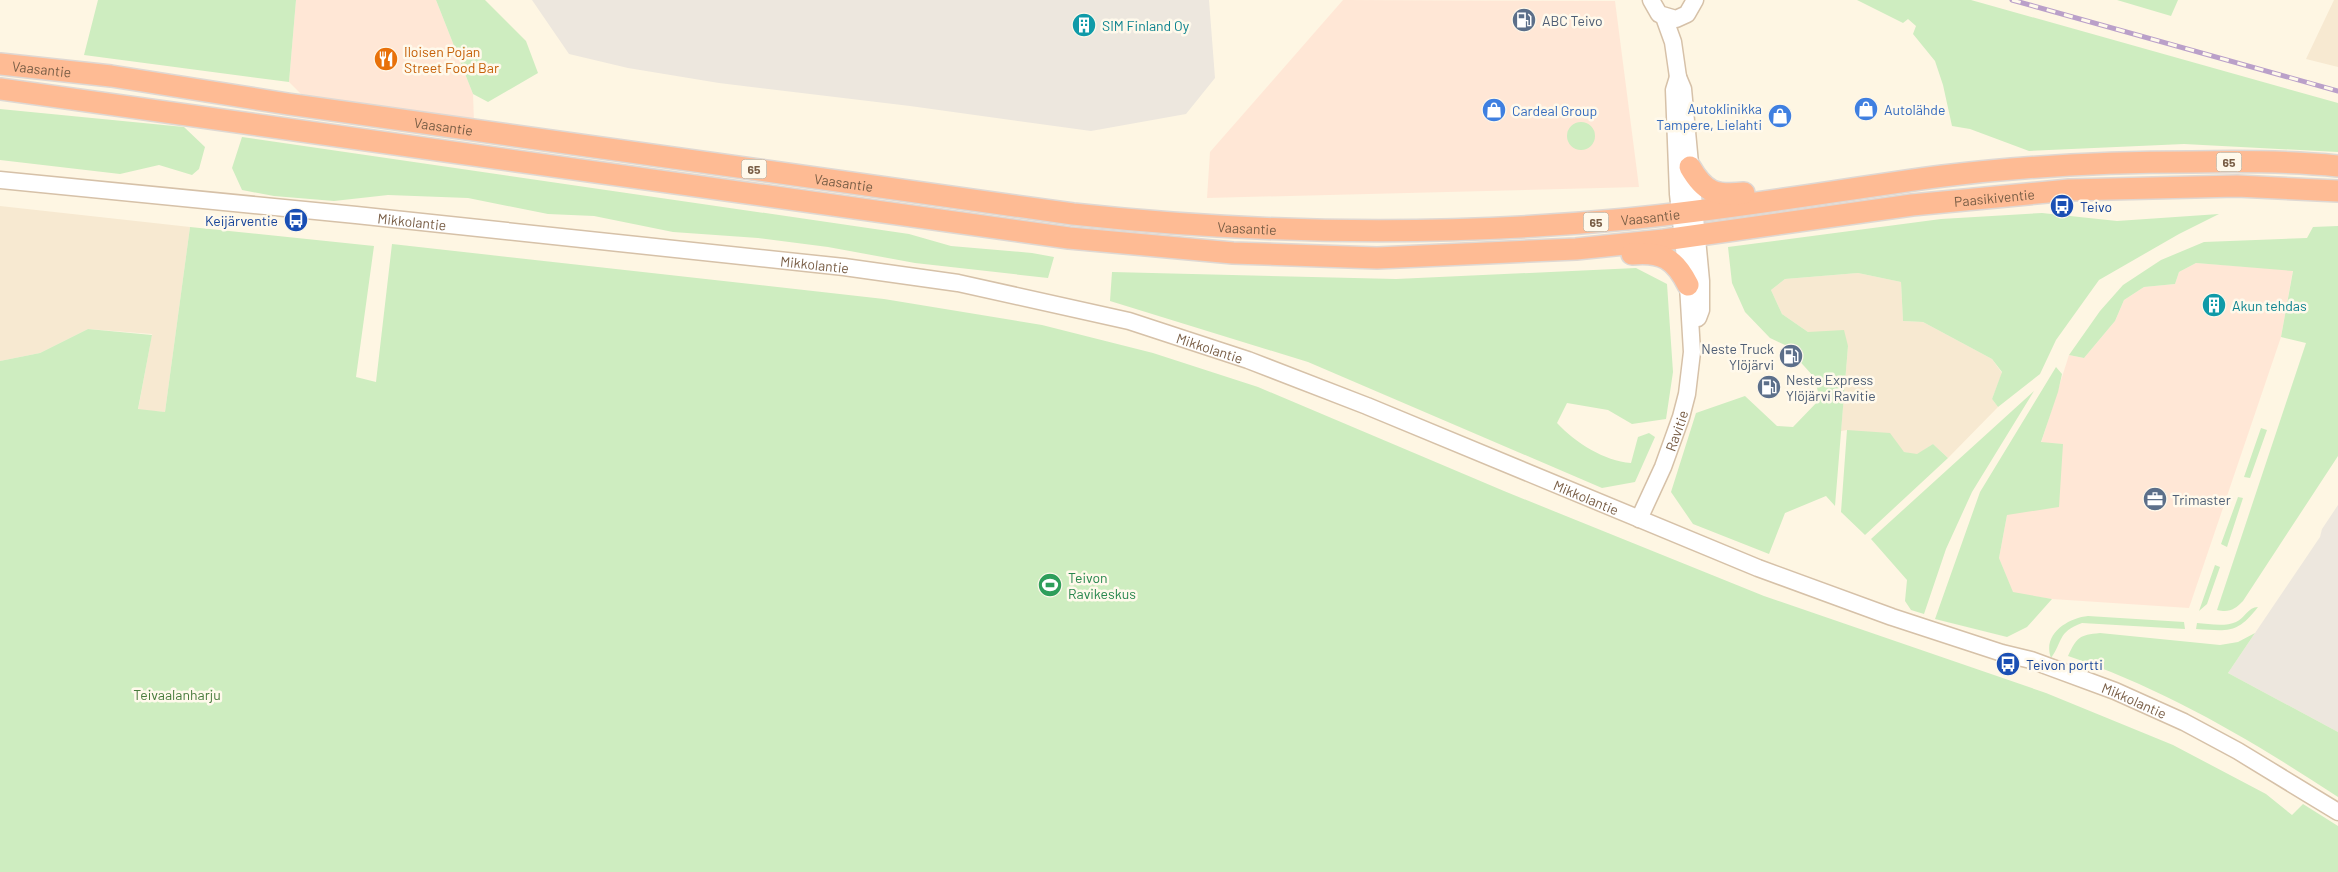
<svg xmlns="http://www.w3.org/2000/svg" width="2338" height="872" font-family="Barlow,sans-serif">
  <style>
    .residential { fill: #f7e9d1 }
    .commercial { fill: #ffe7d6 }
    .industrial { fill: #ede7de }
    .green { fill: #ceedc0 }
    .lines { fill: none; stroke-linecap: round; stroke-linejoin: round }
    .secondary-casing { stroke: #d6c1a8; stroke-width: 19 }
    .highway-casing { stroke: #dfd8d3; stroke-width: 24 }
    .secondary { stroke: #fff; stroke-width: 16 }
    .highway { stroke: #febb94; stroke-width: 21 }
    .rail-casing { stroke: #baa0c9; stroke-width: 5 }
    .rail { stroke: #fff9eb; stroke-width: 3; stroke-dasharray: 9; stroke-linecap: butt }
    .labels { text-anchor: middle; dominant-baseline: central; stroke-width: 5; stroke-linejoin: round; paint-order: stroke }
    .shield { fill: #fff9eb; stroke: #a18c78; stroke-width: 1 }
    .shield-label { font-size: 12px; font-weight: bold; fill: #795e46 }
    .service-label { font-size: 14px; fill: #4e5e75; stroke: #fff9eb; text-anchor: start }
    .culture-label { font-size: 14px; fill: #0d838f; stroke: #fff9eb; text-anchor: start }
    .food-label { font-size: 14px; fill: #c56008; stroke: #fff9eb; text-anchor: start }
    .street-label { font-size: 14px; fill: #795e46; stroke: #fff9eb }
    .shop-label { font-size: 14px; fill: #366cbe; stroke: #fff9eb; text-anchor: start }
    .transit-label { font-size: 14px; fill: #164399; stroke: #fff9eb; text-anchor: start }
    .leisure-label { font-size: 14px; fill: #27864d; stroke: #fff9eb; text-anchor: start }
    .park-label { font-size: 14px; fill: #477a3b; stroke: #fff9eb }
  </style>
  <rect width="100%" height="100%" fill="#fef6e3"/>
  <path class="residential" d="M2334,0H2338V67L2306,59Z
    M0,206L190,227L165,412L138,410L152,334L88,329L40,353L0,361Z
    M1858,273L1901,282L1903,321L1923,322L1992,359L2002,373L1992,399L1998,407L1948,458L1933,444L1917,455L1904,452L1847,430L1841,431L1848,346L1808,332L1782,314L1771,290L1785,279Z"/>
  <path class="commercial" d="M296,0H436L473,94L474,122L306,99L289,82Z
    M1343,0L1615,1L1639,187L1207,198L1210,152Z
    M2196,263L2293,270L2281,337L2189,608L2052,599L2013,593L1999,558L2007,515L2063,444L2041,443L2069,355L2084,358L2115,321L2124,300L2144,287L2175,284L2179,272Z"/>
  <path class="industrial" d="M532,0H1209L1215,78L1186,114L1091,131L910,106L719,83L628,68L569,54Z
    M2338,505V732L2228,673L2320,537L2322,529Z"/>
  <path class="green" d="M98,0H296L289,82L84,55Z
    M436,0H485L526,41L538,73L488,102L473,94Z
    M1857,0H1971L2338,103V152L2184,144L2029,151L1970,129L1952,126L1943,85L1935,61L1913,34L1916,26L1908,19L1903,23Z
    M2117,0H2178L2171,16Z
    M0,109L184,127L205,147L199,169L192,175L159,165L120,174L0,160Z
    M1567 136a14 14 0 1 1 28 0a14 14 0 1 1-28 0Z
    M242,137L909,234L951,246L1032,253L1054,257L1048,278L915,263L828,247L758,238L673,232L594,216L548,214L468,198L388,195L334,201L274,196L242,190L232,168Z
    M2042,213L2117,221L2219,214L2179,234L2099,280L2056,340L2040,374L1998,407L1992,399L2002,372L1992,359L1923,322L1903,321L1901,282L1858,273L1785,279L1771,290L1782,314L1808,332L1844,330L1848,346L1835,506L1826,496L1785,513L1769,554L1693,524L1671,492L1696,413L1745,396L1777,426L1793,427L1820,399L1814,377L1785,345L1770,338L1745,312L1732,283L1728,247L1941,219Z
    M2338,226V456L2243,601C2235,609 2230,613 2217,610L2306,343L2281,337L2293,271L2196,263L2179,272L2175,284L2144,287L2124,300L2115,321L2084,358L2069,355L2100,311L2123,285L2161,260L2204,242L2307,238L2313,227Z
    M190,227L374,246L356,377L376,382L392,244L884,299L1042,325L1153,353L1258,387L1504,491L1764,596L2046,693L2173,745L2266,794L2292,815L2303,804L2338,826V872H0V361L40,353L88,329L152,335L138,409L165,412Z
    M1636,268L1667,284L1673,372L1666,419L1632,424L1608,410L1567,403L1557,423C1576,443 1604,461 1631,463L1638,437L1649,433L1655,437L1635,482L1602,488L1308,362L1110,301L1112,272L1396,279Z
    M2056,367L2062,374L2058,392L2041,442L2063,444L2059,507L2007,515L1999,558L2013,592L2052,599L2027,627L2007,637L1935,619L1980,492Z
    M2034,391L1972,492L1946,549L1924,614L1911,610L1905,601L1907,580L1871,539Z
    M2261,428L2267,430L2250,478L2244,477Z
    M1847,430L1890,433L1904,452L1917,454L1933,444L1948,458L1865,535L1841,512Z
    M2238,497L2243,498L2227,547L2221,544Z
    M2215,565L2220,567L2207,604L2199,611Z
    M2258,607C2237,634 2229,631 2196,629L2197,623C2209,624 2225,627 2236,622C2245,618 2248,607 2258,607Z
    M2088,616L2184,622L2185,629L2082,623C2057,632 2063,642 2051,658C2042,634 2068,618 2088,616Z
    M2100,633L2220,645L2238,642L2255,633L2228,673L2338,732V797C2253,741 2165,689 2068,656C2077,637 2079,635 2100,633Z"/>
  <g class="lines">
    <g class="secondary-casing">
      <g id="secondary">
        <path d="M1651,0L1659,14L1676,19L1687,14L1695,0"/>
        <path d="M1664,17L1673,42L1678,77L1683,89L1701,281V310L1698,318"/>
        <path id="s1" d="M0,180L356,215L844,267L958,283L1129,321L1248,360L1367,406L1758,568L1892,617L2002,653L2031,660L2115,691L2184,722L2238,751L2338,812"/>
        <path id="s2" d="M1639,519L1663,467L1681,417L1687,394L1692,352L1688,285L1678,194L1674,90L1678,77"/>
      </g>
    </g>
    <g class="highway-casing">
      <g id="highway">
        <path id="s3" d="M0,64L111,76L288,104L1073,214C1259,234 1440,237 1627,219C1732,209 1838,190 1943,176C2025,166 2109,162 2191,162C2240,161 2290,161 2338,166"/>
        <path id="s4" d="M0,89L1069,238L1233,253L1377,258L1576,249L1664,240L1912,205L2069,190L2237,186L2338,191"/>
        <path d="M1690,167C1705,193 1716,196 1744,193"/>
        <path d="M1632,254C1662,251 1675,259 1688,285"/>
      </g>
    </g>
    <use href="#secondary" class="secondary"/>
    <use href="#highway" class="highway"/>
    <g class="rail-casing">
      <path id="rail" d="M2012,0L2338,91"/>
    </g>
    <use href="#rail" class="rail"/>
  </g>
  <defs>
    <g id="fuel-disc" transform="scale(1.25)"><circle r="9.5" fill="#5c6f8a" stroke="#fff9eb"/><path d="M-5.5-6h7V0h2V4h1.3V-2.5L3-4.5l.8-.8L6-3V5H2.5V1h-1V6h-7ZM-4.2-4.7v3.2H.2V-4.7Z" fill="#fff"/></g>
    <g id="building-disc" transform="scale(1.25)"><circle r="9.5" fill="#0f9aa8" stroke="#fff9eb"/><path d="M-4-6H4V6H1V3H-1V6H-4ZM-2.5-4.3h1.7v1.8h-1.7ZM.8-4.3h1.7v1.8H.8ZM-2.5-1h1.7V.8h-1.7ZM.8-1h1.7V.8H.8Z" fill="#fff"/></g>
    <g id="restaurant-disc" transform="scale(1.25)"><circle r="9.5" fill="#e8710a" stroke="#fff9eb"/><path d="M-5-6h1v4h1v-4h1v4h1v-4h1v5L-1.5 .5V6h-2V.5L-5-1ZM5-6V6H3V1.5H1.5Q1.5-4 5-6Z" fill="#fff"/></g>
    <g id="shop-disc" transform="scale(1.25)"><circle r="9.5" fill="#3f7fe0" stroke="#fff9eb"/><path d="M-5-2.5h2.3a2.7 3.5 0 0 1 5.4 0H5L5.5 6h-11ZM-1.5-2.5h3a1.5 2.3 0 0 0-3 0Z" fill="#fff"/></g>
    <g id="bus-disc" transform="scale(1.25)"><circle r="9.5" fill="#1a4fb4" stroke="#fff9eb"/><path d="M-5-6H5V4H4V6H2V4H-2V6H-4V4H-5ZM-3.5-4V0h7V-4ZM-3.5 1.2v1.5H-2V1.2ZM2 1.2v1.5H3.5V1.2Z" fill="#fff"/></g>
    <g id="office-disc" transform="scale(1.25)"><circle r="9.5" fill="#5c6f8a" stroke="#fff9eb"/><path d="M-6-3h4V-5.5h4V-3h4V5H-6ZM-1-4.5V-3h2v-1.5ZM-6 0V1H6V0Z" fill="#fff"/></g>
    <g id="stadium-disc" transform="scale(1.25)"><circle r="9.5" fill="#2e9e5b" stroke="#fff9eb"/><path d="M0-5a6.5 5 0 1 0 0 10a6.5 5 0 1 0 0-10ZM-3.5-1.8h7v3.6h-7Z" fill="#fff"/></g>
  </defs>
  <g fill-rule="evenodd">
    <use href="#fuel-disc" x="1524" y="20"/>
    <use href="#building-disc" x="1084" y="25"/>
    <use href="#restaurant-disc" x="386" y="59"/>
    <use href="#shop-disc" x="1866" y="109"/>
    <use href="#shop-disc" x="1494" y="110"/>
    <use href="#shop-disc" x="1780" y="116"/>
    <use href="#bus-disc" x="2062" y="206"/>
    <use href="#bus-disc" x="296" y="220"/>
    <use href="#building-disc" x="2214" y="305"/>
    <use href="#fuel-disc" x="1791" y="356"/>
    <use href="#fuel-disc" x="1769" y="387"/>
    <use href="#office-disc" x="2155" y="499"/>
    <use href="#stadium-disc" x="1050" y="585"/>
    <use href="#bus-disc" x="2008" y="664"/>
  </g>
  <g class="labels">
    <g class="shield">
      <rect x="2216.5" y="152.5" width="25" height="19" rx="4"/>
      <rect x="741.5" y="159.5" width="25" height="19" rx="4"/>
      <rect x="1583.5" y="212.5" width="25" height="19" rx="4"/>
    </g>
    <g class="shield-label">
      <text x="2229" y="162">65</text>
      <text x="754" y="169">65</text>
      <text x="1596" y="222">65</text>
    </g>
    <g class="service-label">
      <text x="1542" y="20">ABC Teivo</text>
      <text x="1774" y="348" text-anchor="end">Neste Truck<tspan x="1774" dy="16">Ylöjärvi</tspan></text>
      <text x="1786" y="379">Neste Express<tspan x="1786" dy="16">Ylöjärvi Ravitie</tspan></text>
      <text x="2172" y="499">Trimaster</text>
    </g>
    <g class="culture-label">
      <text x="1102" y="25">SIM Finland Oy</text>
      <text x="2232" y="305">Akun tehdas</text>
    </g>
    <g class="food-label">
      <text x="404" y="51">Iloisen Pojan<tspan x="404" dy="16">Street Food Bar</tspan></text>
    </g>
    <g class="street-label">
      <text stroke="none"><textPath href="#s3" startOffset="42">Vaasantie</textPath></text>
      <text stroke="none"><textPath href="#s3" startOffset="448">Vaasantie</textPath></text>
      <text stroke="none"><textPath href="#s3" startOffset="852">Vaasantie</textPath></text>
      <text stroke="none"><textPath href="#s4" startOffset="2009">Paasikiventie</textPath></text>
      <text stroke="none"><textPath href="#s3" startOffset="1662">Vaasantie</textPath></text>
      <text stroke="none"><textPath href="#s1" startOffset="414">Mikkolantie</textPath></text>
      <text stroke="none"><textPath href="#s3" startOffset="1258">Vaasantie</textPath></text>
      <text stroke="none"><textPath href="#s1" startOffset="819">Mikkolantie</textPath></text>
      <text stroke="none"><textPath href="#s1" startOffset="1224">Mikkolantie</textPath></text>
      <text stroke="none"><textPath href="#s2" startOffset="96">Ravitie</textPath></text>
      <text stroke="none"><textPath href="#s1" startOffset="1629">Mikkolantie</textPath></text>
      <text stroke="none"><textPath href="#s1" startOffset="2214">Mikkolantie</textPath></text>
    </g>
    <g class="shop-label">
      <text x="1762" y="108" text-anchor="end">Autoklinikka<tspan x="1762" dy="16">Tampere, Lielahti</tspan></text>
      <text x="1884" y="109">Autolähde</text>
      <text x="1512" y="110">Cardeal Group</text>
    </g>
    <g class="transit-label">
      <text x="2080" y="206">Teivo</text>
      <text x="278" y="220" text-anchor="end">Keijärventie</text>
      <text x="2026" y="664">Teivon portti</text>
    </g>
    <g class="leisure-label">
      <text x="1068" y="577">Teivon<tspan x="1068" dy="16">Ravikeskus</tspan></text>
    </g>
    <g class="park-label">
      <text x="177" y="694">Teivaalanharju</text>
    </g>
  </g>
</svg>
